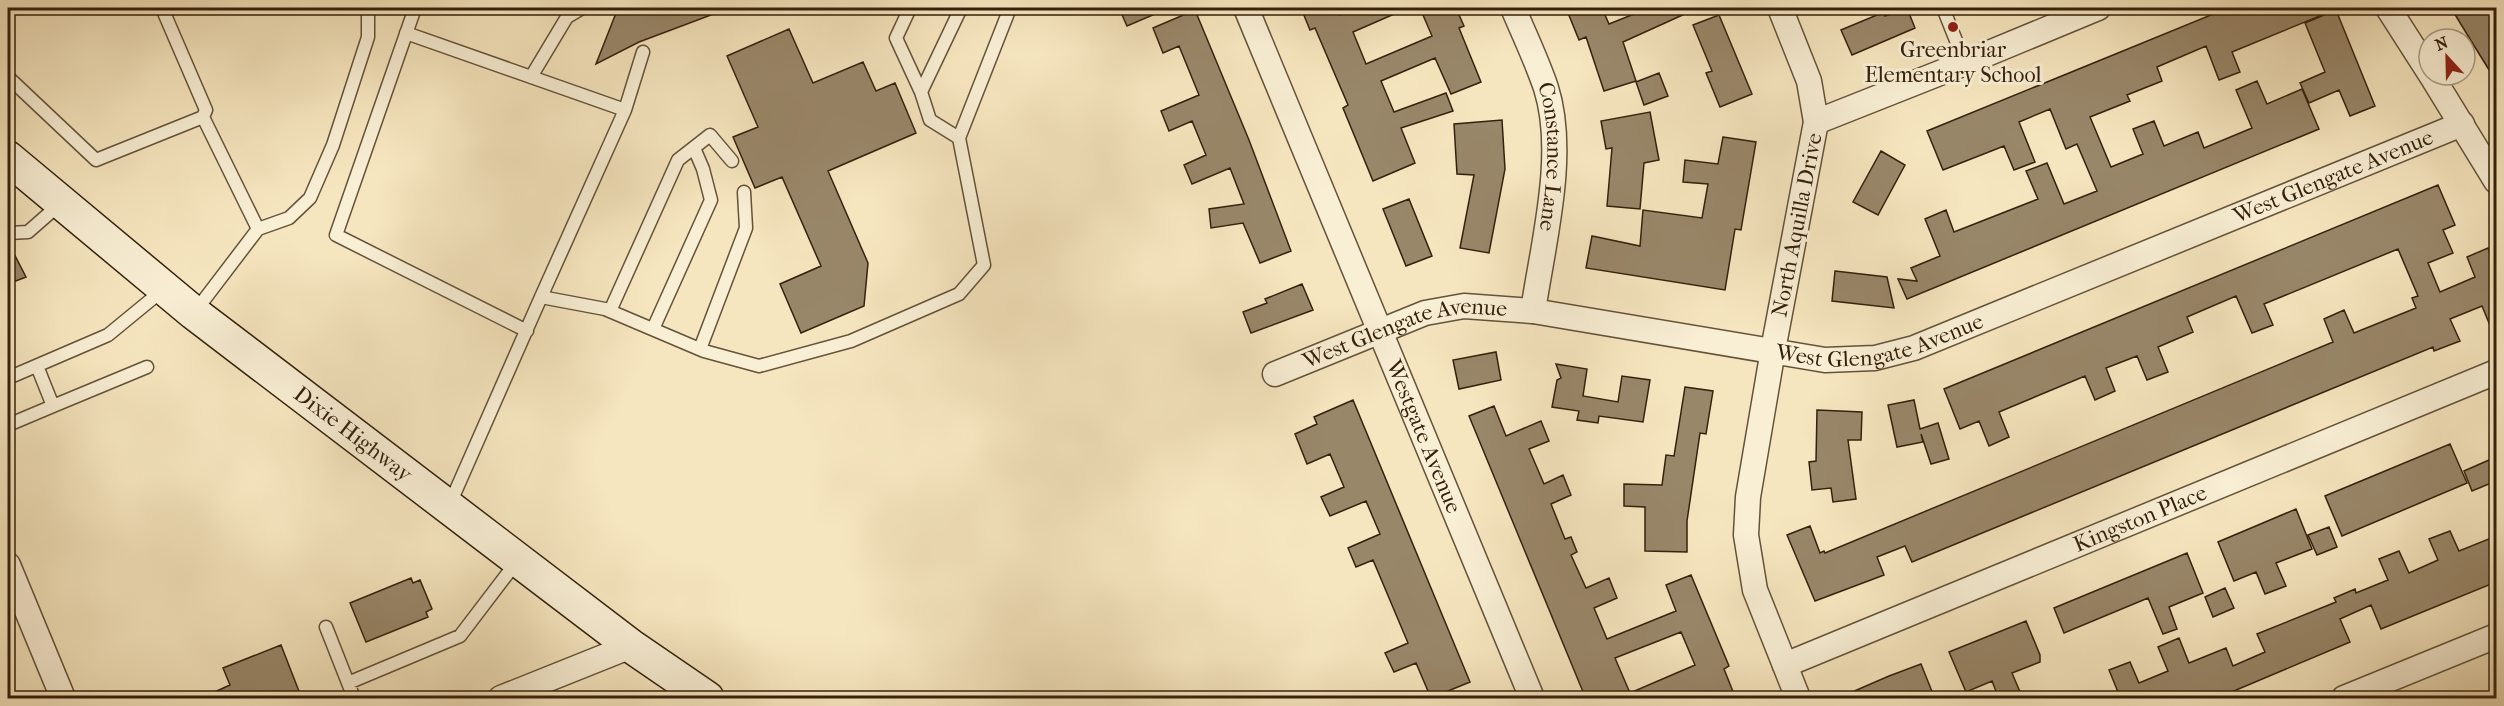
<svg xmlns="http://www.w3.org/2000/svg" width="2504" height="706" font-family="'IM FELL French Canon',serif">
  <style>
    .building { fill: #99876a; stroke: #34200d; stroke-width: 1.5; fill-rule: evenodd }
    .lines { fill: none; stroke-linecap: round; stroke-linejoin: round }
    .service-casing { stroke: #64523a; stroke-width: 15 }
    .minor-casing { stroke: #64523a; stroke-width: 27 }
    .secondary-casing { stroke: #34200d; stroke-width: 36 }
    .service { stroke: #f9efd5; stroke-width: 12 }
    .minor { stroke: #f9efd5; stroke-width: 24 }
    .secondary { stroke: #f9efd5; stroke-width: 33 }
    .poi-dot { fill: #8f2418; stroke: #f9efd5; stroke-width: 2 }
    .labels { text-anchor: middle; dominant-baseline: central; stroke-width: 6; stroke-linejoin: round; paint-order: stroke }
    .poi-label { font-size: 22px; fill: #34200d; stroke: #f9efd5 }
    .street-label { font-size: 22px; fill: #34200d; stroke: #f9efd5 }
  </style>
  <rect width="100%" height="100%" fill="#f6e6bf"/>
  <filter id="stains"><feTurbulence type="fractalNoise" baseFrequency=".00333" numOctaves="4"/><feColorMatrix values="0 0 0 0 .2 0 0 0 0 .09 0 0 0 0 .02 0 0 0 .5 -.17"/></filter>
  <radialGradient id="worn" r=".72"><stop offset=".6" stop-color="#630" stop-opacity="0"/><stop offset="1" stop-color="#630" stop-opacity=".3"/></radialGradient>
  <path class="building" d="M618,8H727V9L639,42L596,64Z
    M1119,8H1169L1127,26Z
    M1301,8H1337L1340,15L1357,8H1408L1353,32L1366,64L1432,36L1420,8H1456L1464,26L1459,28L1481,82L1451,94L1435,58L1381,81L1394,112L1446,93L1453,111L1401,128L1415,163L1373,181L1343,108L1348,105L1315,28L1310,30Z
    M1566,8H1602L1609,24L1649,8H1698L1623,42L1636,81L1604,91L1586,37L1579,40Z
    M1907,8L1915,28L1852,55L1841,30L1884,12L1885,16Z
    M2228,8H2339L2232,52L2240,72L2219,80L2206,46L2157,67L2162,81L2127,95L2130,101L2090,117L2111,167L2143,154L2133,129L2154,121L2164,146L2198,132L2204,148L2252,128L2236,90L2257,81L2267,104L2302,89L2319,129L1907,299L1898,279L1917,281L1911,268L1940,256L1925,219L1946,210L1954,232L2038,199L2026,171L2047,163L2064,204L2097,191L2077,144L2066,149L2050,109L2019,122L2035,162L2014,170L2004,146L1943,170L1927,131Z
    M2451,8H2496V81L2473,44Z
    M1195,10L1249,140L1291,251L1260,263L1243,223L1211,228L1209,209L1244,204L1230,168L1192,184L1184,165L1206,155L1192,121L1169,131L1161,111L1199,95L1179,46L1163,53L1153,28Z
    M2336,10L2375,106L2350,116L2339,90L2309,103L2300,83L2325,72L2305,23Z
    M1719,15L1752,94L1720,107L1706,73L1712,71L1693,25Z
    M789,29L813,83L863,62L876,91L895,83L916,133L828,171L868,263L864,306L801,333L780,284L821,266L782,177L755,188L733,137L758,127L727,56Z
    M1659,73L1668,96L1644,105L1636,82Z
    M1650,112L1659,160L1644,163L1640,209L1607,206L1612,148L1606,149L1601,121Z
    M1502,120L1505,169L1489,253L1460,248L1474,175L1457,174L1454,124Z
    M1723,137L1756,142L1741,230L1735,229L1725,290L1586,268L1592,236L1640,246L1643,210L1702,218L1708,184L1683,182L1685,160L1718,164Z
    M1881,151L1905,165L1878,215L1853,202Z
    M2438,185L2455,225L2443,230L2453,253L2428,263L2440,292L2475,277L2467,257L2488,248L2496,270V340L2482,306L2450,319L2460,341L2434,351L2433,347L1912,562L1905,546L1877,557L1884,575L1815,601L1787,535L1810,526L1820,553L1824,551L1825,553L2333,342L2324,319L2344,310L2354,333L2416,308L2412,298L2418,296L2398,249L2264,304L2273,325L2252,333L2236,296L2187,317L2193,332L2158,347L2168,372L2147,380L2137,356L2106,368L2115,391L2095,400L2085,376L1999,412L2009,437L1989,446L1979,421L1960,429L1944,389Z
    M1409,199L1432,256L1406,266L1383,209Z
    M8,242L26,277L8,284Z
    M1835,271L1887,277L1894,308L1832,301Z
    M1302,284L1313,310L1251,333L1243,312L1267,303L1265,299Z
    M1496,352L1501,380L1459,389L1453,360Z
    M1556,364L1587,369L1583,396L1618,402L1622,376L1650,380L1643,422L1599,416L1598,423L1577,420L1579,411L1552,407L1557,380L1561,378Z
    M1685,387L1713,391L1706,434L1700,433L1687,521V552L1645,551V507L1624,506V484L1662,485L1666,455L1674,456Z
    M1353,400L1470,682L1431,698L1416,663L1394,672L1385,653L1408,643L1373,560L1356,567L1348,548L1380,534L1366,501L1330,516L1321,497L1344,487L1330,454L1307,464L1295,434L1317,424L1314,417Z
    M1914,400L1920,429L1938,423L1949,459L1931,464L1921,434L1923,442L1897,447L1888,405Z
    M1494,406L1506,436L1541,421L1549,441L1529,449L1544,484L1563,475L1571,495L1551,504L1565,539L1571,537L1577,552L1571,555L1586,588L1609,578L1617,598L1594,608L1607,639L1676,611L1666,585L1691,575L1729,666L1724,669L1736,699H1586L1469,416ZM1681,632L1695,665L1630,693L1615,658Z
    M1817,410L1862,412L1861,440H1848L1856,499L1833,502L1831,488L1812,490L1809,462L1816,461Z
    M2450,444L2467,483L2342,536L2325,496Z
    M2496,457V481L2472,491L2464,471Z
    M2296,509L2312,549L2276,563L2286,586L2265,594L2256,572L2234,581L2218,542Z
    M2329,527L2337,547L2317,555L2308,535Z
    M2450,531L2459,551L2496,536V582L2381,629L2371,605L2340,619L2350,642L2215,699H2103L2118,692L2109,670L2130,662L2139,683L2168,671L2158,647L2179,638L2189,663L2226,648L2233,666L2265,652L2257,634L2336,602L2334,598L2355,589L2356,593L2388,580L2379,559L2399,551L2409,573L2438,560L2429,539Z
    M2187,553L2203,593L2169,607L2177,629L2163,634L2148,598L2064,633L2054,608Z
    M411,578L413,583L420,580L432,609L426,612L428,617L366,642L350,603Z
    M2225,588L2234,608L2213,617L2205,597Z
    M2026,621L2040,655V662L2012,673L2023,699H1999L1992,681L1966,692L1949,652Z
    M281,645L302,699H199L230,685L223,668Z
    M1921,664L1935,699H1836L1889,676Z"/>
  <g class="lines">
    <g class="service-casing">
      <path id="service" d="M162,8L206,110L203,117
        M415,8L336,235L527,331
        M910,8L896,38L921,92L930,120L959,138
        M1943,8L1965,63
        M406,33L625,110
        M8,77L96,160L203,117L258,229L194,313
        M531,77L567,17L582,8
        M921,92L961,8
        M258,229L289,218L310,198L333,145L368,37V8
        M8,233L28,232L61,203
        M541,297L625,110L643,52
        M610,311L678,160L710,135L732,161
        M653,329L711,200L703,169L694,148
        M700,349L746,228L744,192
        M37,366L53,406L147,367
        M8,378L108,335L164,289
        M8,425L53,406
        M449,506L541,297L605,309L704,351L759,366L851,341L959,294L984,265L959,138L1010,8
        M326,627L354,698
        M348,683L460,636L518,560"/>
    </g>
    <g class="minor-casing">
      <g id="minor">
        <path id="s1" d="M1246,8L1532,698"/>
        <path id="s2" d="M1513,8C1524,34 1537,61 1546,88C1567,154 1543,243 1533,311"/>
        <path d="M1780,8L1809,81L1816,122L1773,350L1748,497L1746,535L1755,590L1798,698"/>
        <path d="M2388,8L2429,72"/>
        <path d="M2431,75L2496,181"/>
        <path d="M1816,122L1965,63L2098,8"/>
        <path id="s3" d="M1275,374L1425,313L1464,306L1533,311L1825,360L1875,358L1914,348L2462,124"/>
        <path d="M8,565L63,698"/>
        <path id="s4" d="M1785,665L2496,372"/>
        <path d="M501,698L631,646"/>
        <path d="M2344,698L2496,636"/>
      </g>
    </g>
    <g class="secondary-casing">
      <g id="secondary">
        <path id="s5" d="M8,158L194,313L631,646L707,698"/>
      </g>
    </g>
    <use href="#service" class="service"/>
    <use href="#minor" class="minor"/>
    <use href="#secondary" class="secondary"/>
  </g>
  <circle class="poi-dot" cx="1953" cy="27" r="6"/>
  <g class="labels">
    <g class="poi-label">
      <text x="1953" y="50">Greenbriar<tspan x="1953" dy="25">Elementary School</tspan></text>
    </g>
    <g class="street-label">
      <text stroke="none"><textPath href="#s2" startOffset="156">Constance Lane</textPath></text>
      <text stroke="none"><textPath href="#s3" startOffset="1110">West Glengate Avenue</textPath></text>
      <text transform="translate(1797 225) rotate(-79)">North Aquilla Drive</text>
      <text stroke="none"><textPath href="#s3" startOffset="624">West Glengate Avenue</textPath></text>
      <text stroke="none"><textPath href="#s3" startOffset="138">West Glengate Avenue</textPath></text>
      <text stroke="none"><textPath href="#s5" startOffset="442">Dixie Highway</textPath></text>
      <text stroke="none"><textPath href="#s1" startOffset="464">Westgate Avenue</textPath></text>
      <text stroke="none"><textPath href="#s4" startOffset="384">Kingston Place</textPath></text>
    </g>
  </g>
  <rect width="2504" height="706" fill="none" stroke="#f6e6bf" stroke-width="30"/>
  <rect x="9" y="9" width="2486" height="688" fill="none" stroke="#34200d" stroke-width="3"/>
  <rect x="15" y="15" width="2474" height="676" fill="none" stroke="#34200d" stroke-width="1.5"/>
  <g transform="translate(2447 57) rotate(338)"><circle r="28" fill="#f9efd5" stroke="#aa9c85" stroke-width="1.5"/>
  <path d="M0-4.5L10 22L0 15L-10 22Z" fill="#8f2418"/>
  <text y="-9" font-size="16" font-weight="bold" text-anchor="middle" fill="#34200d">N</text>
  </g>
  <rect width="100%" height="100%" filter="url(#stains)"/>
  <rect width="100%" height="100%" fill="url(#worn)"/>
</svg>
